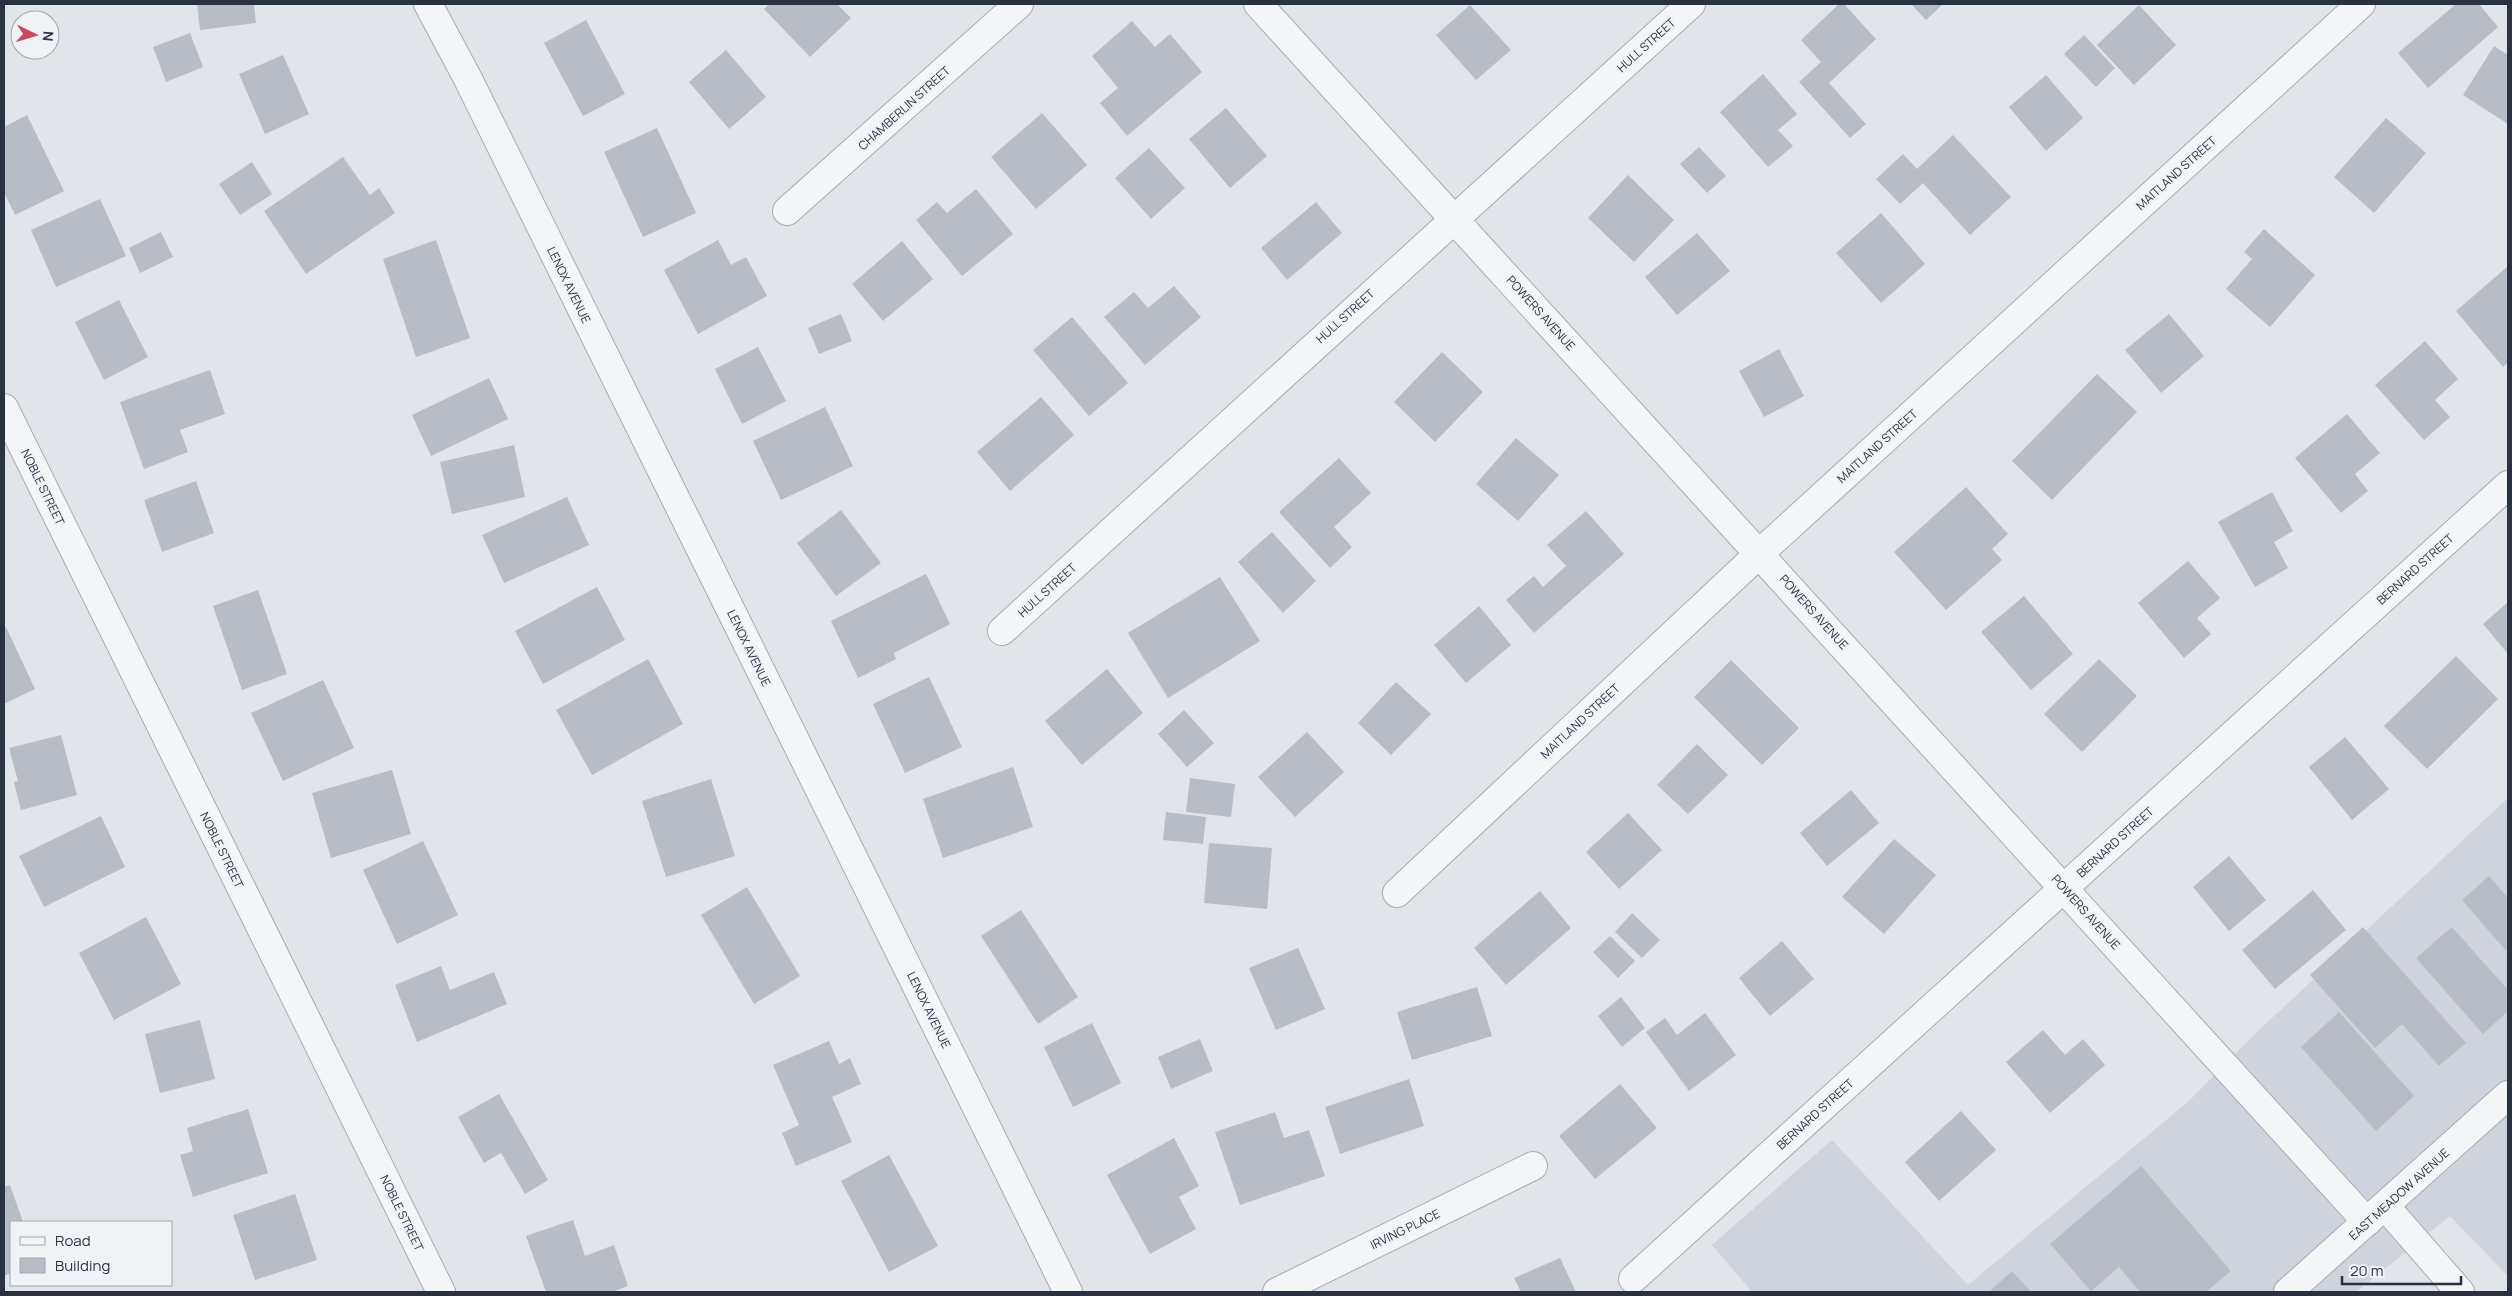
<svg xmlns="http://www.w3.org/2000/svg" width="2512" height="1296" font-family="Manrope,sans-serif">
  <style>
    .built { fill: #cfd3db }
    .building { fill: #b8bdc5 }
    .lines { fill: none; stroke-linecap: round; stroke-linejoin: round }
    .minor-casing { stroke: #a6abb3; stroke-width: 30 }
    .tertiary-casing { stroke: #a6abb3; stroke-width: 30 }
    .minor { stroke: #f3f5f7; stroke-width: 28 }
    .tertiary { stroke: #f3f5f7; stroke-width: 28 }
    .labels { text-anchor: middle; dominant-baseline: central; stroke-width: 4.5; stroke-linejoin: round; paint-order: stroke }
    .street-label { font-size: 12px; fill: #2a3240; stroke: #f0f3f6 }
  </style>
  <rect width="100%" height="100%" fill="#e1e4e9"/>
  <path class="built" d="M2508,798V1276L2450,1216L2356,1292H1752L1712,1245L1832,1140L1968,1285L2189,1101L2258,1031Z"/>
  <path class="building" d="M197,4H254L256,23L200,30Z
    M769,4H837L851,18L810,57L764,9Z
    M1839,4H1844L1876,39L1829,83L1866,124L1850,138L1799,82L1821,62L1801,40Z
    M1911,4H1943L1926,20Z
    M2456,4H2479L2498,27L2428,88L2398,53Z
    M1470,5L1511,50L1476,80L1436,35Z
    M2139,5L2176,45L2134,85L2097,45Z
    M586,20L625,94L583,116L544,43Z
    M1132,21L1155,47L1170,34L1202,72L1127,136L1100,103L1118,88L1092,56Z
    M190,33L203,67L166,82L153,47Z
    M2084,35L2115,68L2096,87L2064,54Z
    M2494,46L2508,55V124L2463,95Z
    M726,50L766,97L729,129L689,82Z
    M283,55L309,114L265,134L239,74Z
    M1763,74L1797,114L1778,130L1793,146L1768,167L1720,112Z
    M2046,75L2083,118L2046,151L2009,107Z
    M1226,108L1267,156L1230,188L1189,139Z
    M1042,113L1087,165L1036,209L991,157Z
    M27,115L64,191L15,215L4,192V127Z
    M2386,118L2426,153L2374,213L2334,177Z
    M657,128L696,213L643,237L604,152Z
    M1953,135L2011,197L1970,235L1923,183L1900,204L1876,179L1903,154L1917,169Z
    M1699,147L1726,176L1707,193L1680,164Z
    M1149,148L1185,188L1151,219L1115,178Z
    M343,157L370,195L379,188L395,213L306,274L264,211Z
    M252,162L272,194L240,215L219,184Z
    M1628,175L1674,220L1634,262L1588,218Z
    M976,189L1013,234L962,276L916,220L937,202L947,213Z
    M100,199L126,256L56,287L31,230Z
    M1316,202L1342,233L1287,280L1261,248Z
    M1881,213L1925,264L1881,303L1836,253Z
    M2264,229L2315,275L2270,327L2226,289L2252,259L2244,252Z
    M161,232L173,257L140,273L129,248Z
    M1697,233L1730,271L1677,315L1645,277Z
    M436,240L470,338L416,357L383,259Z
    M718,240L731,265L746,257L767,296L698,334L664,270Z
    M902,241L933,279L883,321L852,284Z
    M2507,267L2508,362L2503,367L2456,311Z
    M1174,286L1201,317L1145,365L1104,317L1134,292L1148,308Z
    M119,300L148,357L104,380L75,322Z
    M841,314L852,341L819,354L808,328Z
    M2169,314L2204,356L2161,393L2125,350Z
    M1072,317L1128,383L1089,416L1033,350Z
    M2425,341L2458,379L2435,400L2450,417L2424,440L2375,385Z
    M758,347L786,401L742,424L715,369Z
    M1779,349L1804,396L1764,417L1739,371Z
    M1442,352L1483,392L1435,442L1394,402Z
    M210,370L225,414L180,430L188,452L144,469L120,402Z
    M2097,374L2137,412L2052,500L2012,461Z
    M489,378L508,419L431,456L412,415Z
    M1041,397L1074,435L1010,491L977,452Z
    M825,407L853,466L781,500L753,441Z
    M2347,414L2380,453L2355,474L2368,491L2341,513L2295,458Z
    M1516,438L1559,475L1518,521L1476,484Z
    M514,445L525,497L452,514L440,462Z
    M1339,458L1371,493L1334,527L1352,547L1330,568L1279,512Z
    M196,481L214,533L162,552L144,500Z
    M1966,487L2008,534L1992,549L2002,560L1946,610L1894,552Z
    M2272,492L2293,531L2274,542L2288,568L2255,587L2218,522Z
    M567,497L589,545L504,583L482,535Z
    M841,510L881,563L836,596L797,543Z
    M1586,511L1624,554L1534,633L1506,600L1534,576L1543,587L1566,566L1547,545Z
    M1272,532L1316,581L1283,613L1238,562Z
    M2188,561L2220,598L2197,618L2211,634L2184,658L2138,603Z
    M926,574L950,624L894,653L896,659L858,678L831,621Z
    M1220,577L1260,641L1168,698L1128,633Z
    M597,587L625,640L543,684L515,631Z
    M258,590L287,674L242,690L213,606Z
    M2024,596L2073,654L2031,690L1981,632Z
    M2508,602V654L2483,624Z
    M1479,606L1511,645L1466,683L1434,645Z
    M6,627L35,689L4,704V629Z
    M2456,656L2498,699L2427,769L2384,726Z
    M648,659L683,724L592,775L556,710Z
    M2099,659L2137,696L2082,752L2044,714Z
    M1731,660L1799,728L1762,765L1694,697Z
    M1107,669L1143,713L1082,765L1045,721Z
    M929,677L962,747L905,773L873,704Z
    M323,680L354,748L283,781L251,713Z
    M1396,682L1431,714L1391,755L1358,723Z
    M1184,710L1214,743L1187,767L1158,734Z
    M1307,732L1344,772L1295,817L1258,777Z
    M61,735L77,795L21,810L14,782L18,781L9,748Z
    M2345,737L2389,789L2352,820L2309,767Z
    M1697,744L1728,775L1688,814L1657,785Z
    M1013,767L1033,827L943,858L923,799Z
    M392,770L411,834L331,858L312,793Z
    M1190,778L1235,784L1231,817L1186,812Z
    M711,779L735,856L666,877L642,801Z
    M1851,790L1879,823L1827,866L1800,833Z
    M1166,812L1206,817L1203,844L1163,840Z
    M1628,813L1662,850L1619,889L1586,852Z
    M101,816L125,867L44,907L19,856Z
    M1894,839L1936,875L1884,934L1842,897Z
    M423,841L458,915L397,944L363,870Z
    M1209,843L1272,848L1267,909L1204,903Z
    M2229,856L2266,900L2229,931L2193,887Z
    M2489,876L2508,898V953L2462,900Z
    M747,887L800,976L754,1004L701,915Z
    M2313,890L2346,930L2275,989L2242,950Z
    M1540,891L1571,928L1506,985L1474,948Z
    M1021,910L1078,997L1038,1024L981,936Z
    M1632,913L1660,940L1642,958L1615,932Z
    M146,917L181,984L114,1020L79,953Z
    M2363,927L2466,1043L2439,1066L2402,1024L2375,1048L2310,975Z
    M2452,927L2508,990V1011L2483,1034L2416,958Z
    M1610,936L1635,961L1618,978L1593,952Z
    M1782,941L1814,979L1770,1016L1739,978Z
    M1298,948L1325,1009L1276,1030L1249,968Z
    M441,966L450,990L494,972L507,1004L417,1042L395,985Z
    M1477,987L1492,1036L1412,1060L1397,1012Z
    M1621,997L1645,1028L1622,1047L1598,1016Z
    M2339,1012L2414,1096L2376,1131L2301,1047Z
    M1705,1013L1736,1055L1689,1091L1646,1032L1665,1018L1677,1035Z
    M200,1020L215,1079L160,1093L145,1034Z
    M1092,1023L1121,1083L1073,1107L1044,1047Z
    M2043,1030L2065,1055L2083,1039L2105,1065L2050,1113L2006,1062Z
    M1200,1039L1213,1071L1171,1089L1158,1057Z
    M829,1041L839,1064L850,1058L861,1084L832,1097L852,1142L796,1166L782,1133L799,1125L773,1065Z
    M1409,1079L1424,1126L1340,1154L1325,1107Z
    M1620,1084L1657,1128L1595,1179L1559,1136Z
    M499,1094L548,1180L525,1194L501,1153L484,1163L458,1117Z
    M248,1109L268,1173L193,1197L180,1155L193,1151L187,1128Z
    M1961,1111L1996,1150L1939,1201L1905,1162Z
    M1275,1112L1284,1138L1309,1130L1325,1176L1240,1205L1215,1132Z
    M1174,1138L1199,1186L1179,1197L1196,1229L1150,1254L1107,1175Z
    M889,1155L938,1246L889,1272L841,1181Z
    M2141,1166L2231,1271L2206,1292H2140L2119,1267L2091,1291L2050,1244Z
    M10,1185L23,1222H11V1273L4,1276V1187Z
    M295,1194L317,1260L255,1280L233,1215Z
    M573,1220L585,1256L614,1245L628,1286L612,1292H546L526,1236Z
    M1560,1258L1576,1292H1521L1514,1278Z
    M2012,1271L2031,1292H1989Z"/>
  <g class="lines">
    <g class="minor-casing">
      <path id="minor" d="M428,4L467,77L1068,1292
        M1258,4L2367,1222
        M787,211L1019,4
        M4,408L441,1292
        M1002,631L1691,4
        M1397,893L1760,553L2361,4
        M2385,1206L2460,1292
        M1633,1279L2508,485
        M1277,1292L1533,1166"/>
    </g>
    <g class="tertiary-casing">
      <path id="tertiary" d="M2288,1292L2508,1095"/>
    </g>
    <use href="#minor" class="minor"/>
    <use href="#tertiary" class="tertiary"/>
  </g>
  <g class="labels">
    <g class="street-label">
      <text transform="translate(1646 45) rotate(-42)">HULL STREET</text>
      <text transform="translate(904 108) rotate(-42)">CHAMBERLIN STREET</text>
      <text transform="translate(2176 173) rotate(-42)">MAITLAND STREET</text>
      <text transform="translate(569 285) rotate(64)">LENOX AVENUE</text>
      <text transform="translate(1541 313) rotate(48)">POWERS AVENUE</text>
      <text transform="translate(1345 316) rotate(-42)">HULL STREET</text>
      <text transform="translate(1877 446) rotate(-42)">MAITLAND STREET</text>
      <text transform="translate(43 487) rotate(64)">NOBLE STREET</text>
      <text transform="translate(2415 569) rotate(-42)">BERNARD STREET</text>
      <text transform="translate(1047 590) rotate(-42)">HULL STREET</text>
      <text transform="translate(1814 612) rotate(48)">POWERS AVENUE</text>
      <text transform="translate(749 648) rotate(64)">LENOX AVENUE</text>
      <text transform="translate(1580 721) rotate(-43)">MAITLAND STREET</text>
      <text transform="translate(2115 842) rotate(-42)">BERNARD STREET</text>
      <text transform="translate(222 850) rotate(64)">NOBLE STREET</text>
      <text transform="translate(2086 912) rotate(48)">POWERS AVENUE</text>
      <text transform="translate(929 1010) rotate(64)">LENOX AVENUE</text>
      <text transform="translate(1815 1114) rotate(-42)">BERNARD STREET</text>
      <text transform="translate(2399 1194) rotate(-42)">EAST MEADOW AVENUE</text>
      <text transform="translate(402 1213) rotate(64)">NOBLE STREET</text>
      <text transform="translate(1405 1229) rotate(-26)">IRVING PLACE</text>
    </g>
  </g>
  <rect width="2512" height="1296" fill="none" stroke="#2a3240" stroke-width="10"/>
  <rect x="10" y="1221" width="162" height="65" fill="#f0f3f6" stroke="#a1a6ad"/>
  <rect x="20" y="1237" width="25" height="8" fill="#f3f5f7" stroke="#a1a6ad"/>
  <text x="55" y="1246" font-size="15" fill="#2a3240">Road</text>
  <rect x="20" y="1258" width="25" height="15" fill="#b8bdc5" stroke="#a1a6ad"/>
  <text x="55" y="1271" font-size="15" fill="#2a3240">Building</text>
  <g transform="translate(35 35) rotate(95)"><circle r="24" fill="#f0f3f6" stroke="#a1a6ad"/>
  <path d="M0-4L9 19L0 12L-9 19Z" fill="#c94a5d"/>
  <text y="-8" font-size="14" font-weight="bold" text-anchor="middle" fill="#2a3240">N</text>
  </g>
  <path d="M2342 1276v8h119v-8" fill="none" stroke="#2a3240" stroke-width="2.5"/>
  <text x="2350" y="1276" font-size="15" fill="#2a3240" stroke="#f0f3f6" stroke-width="4" paint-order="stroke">20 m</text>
</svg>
